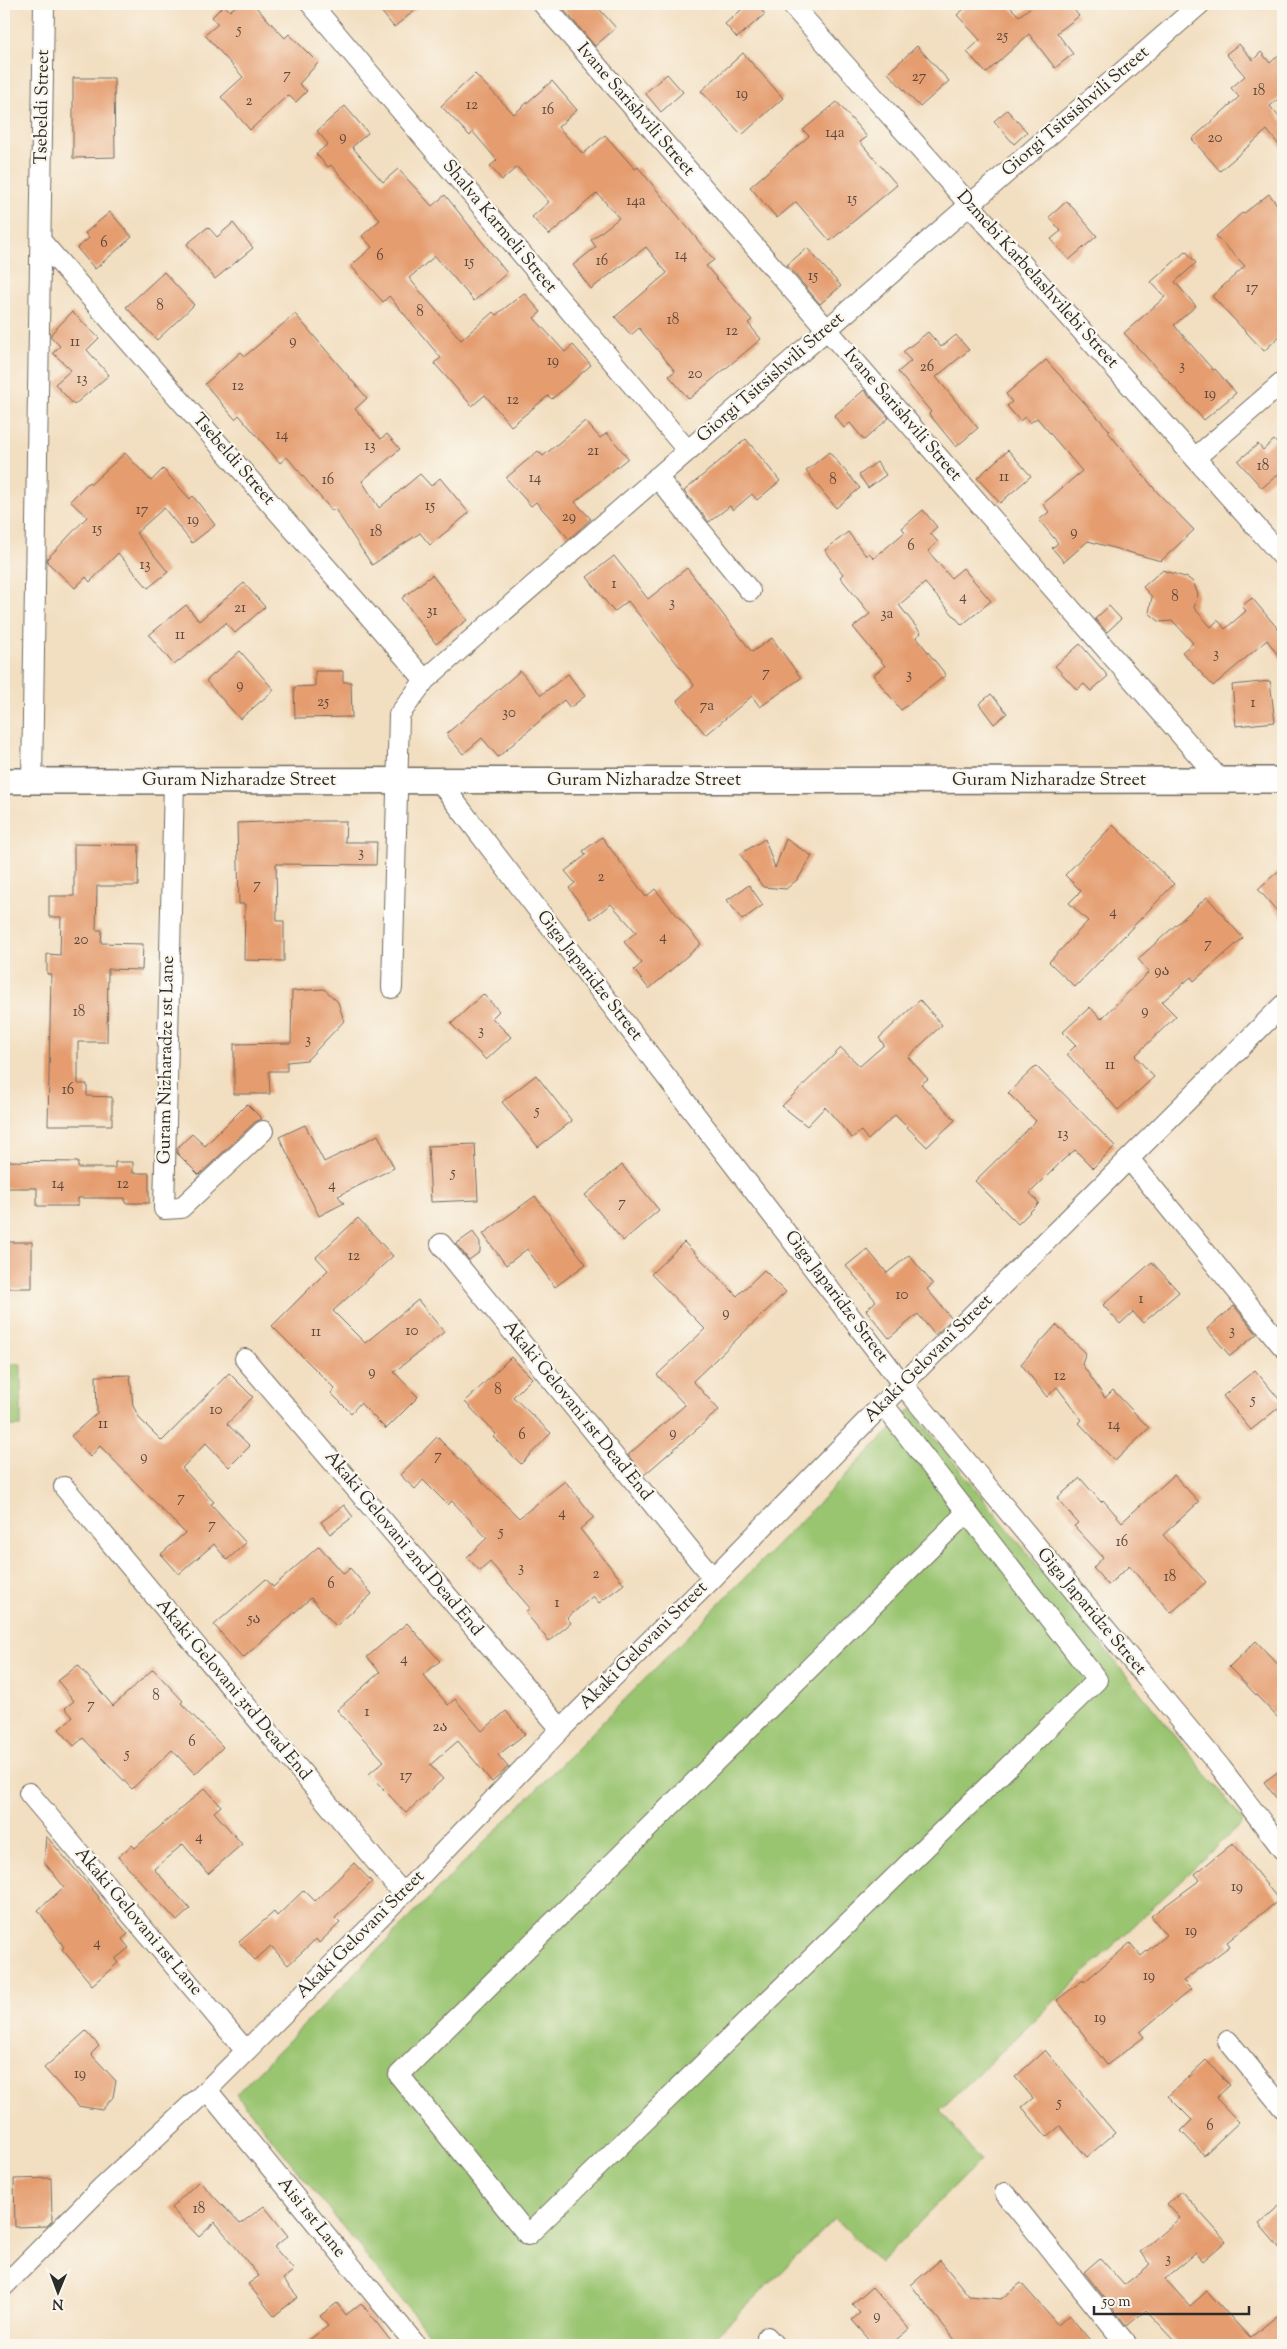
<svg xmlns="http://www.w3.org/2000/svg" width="1287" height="2349" font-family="'Sorts Mill Goudy','Noto Serif Georgian',serif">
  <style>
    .green { fill: #99c470; stroke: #62784e }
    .building { fill: #e59d6f }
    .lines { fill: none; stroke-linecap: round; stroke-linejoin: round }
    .minor-casing { stroke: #716a5f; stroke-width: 22 }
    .tertiary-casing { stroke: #716a5f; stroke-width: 28 }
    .minor { stroke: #fff; stroke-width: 20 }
    .tertiary { stroke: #fff; stroke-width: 25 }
    .labels { text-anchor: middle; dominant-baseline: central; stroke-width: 4.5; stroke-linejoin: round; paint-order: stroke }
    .number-label { font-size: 15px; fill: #5a483c }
    .street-label { font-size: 18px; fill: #2b2b2b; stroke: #fbf7ec }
  </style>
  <rect width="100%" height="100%" fill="#fbf7ec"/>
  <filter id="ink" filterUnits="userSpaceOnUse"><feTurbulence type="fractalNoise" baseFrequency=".02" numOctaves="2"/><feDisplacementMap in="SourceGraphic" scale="10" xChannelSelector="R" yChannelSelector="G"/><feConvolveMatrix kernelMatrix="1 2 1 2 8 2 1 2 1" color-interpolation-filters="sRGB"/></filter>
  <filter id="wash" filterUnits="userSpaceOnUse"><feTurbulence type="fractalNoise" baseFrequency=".0096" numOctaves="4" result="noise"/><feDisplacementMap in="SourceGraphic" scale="20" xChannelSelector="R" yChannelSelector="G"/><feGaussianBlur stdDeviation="1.12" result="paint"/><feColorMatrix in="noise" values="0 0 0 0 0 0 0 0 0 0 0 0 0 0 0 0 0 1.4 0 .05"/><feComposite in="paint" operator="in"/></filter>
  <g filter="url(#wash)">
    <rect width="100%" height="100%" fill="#f2dec0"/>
    <path class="green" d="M4,1364H21V1426H4Z
      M911,1409L1244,1821L940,2110L980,2160L880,2263L835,2219L706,2345H438L236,2094Z"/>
    <g id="blocks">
      <path class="building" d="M238,4H253L285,38L289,34L318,63L299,84L307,91L296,102L288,95L250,130L221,97L243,77L205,35L218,24L212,17L224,5L230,11Z
        M375,4H423L394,27Z
        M559,4H595L616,28L595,46Z
        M748,4H755L765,14L737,38L725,24Z
        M970,4H1007L1019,16L1035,4H1069L1079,16L1057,33L1073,54L1055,68L1029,34L986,73L967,52L980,40L957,15Z
        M1239,44L1253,60L1261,52L1270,63L1283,51V95L1270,106L1283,122V150L1267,130L1220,171L1192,139L1239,97L1231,88L1245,76L1226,54Z
        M917,46L949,81L920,107L888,73Z
        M743,53L783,98L742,135L701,91Z
        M475,74L514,114L552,81L577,110L558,127L583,154L605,135L635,169L638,167L714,260L706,266L752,320L748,323L761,339L689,399L669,376L675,371L639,328L631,335L615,317L667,273L646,247L591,289L573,265L596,247L591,240L619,218L597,193L549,235L532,217L549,202L517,167L502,180L490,166L497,160L473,132L470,136L441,106Z
        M667,74L683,92L661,112L645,93Z
        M73,78H114L115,157L73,158Z
        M837,102L867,137L860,142L897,185L830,241L796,202L777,218L750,187L809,136L803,130Z
        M345,106L368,133L352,147L383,182L398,169L432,206L445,195L507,273L474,301L435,256L409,278L461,340L493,312L496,315L524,293L541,312L534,318L565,352L573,345L591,365L552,399L548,396L511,426L485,395L472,406L434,363L441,358L389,296L383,302L351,266L372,247L362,236L380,220L331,165L328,167L316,154L328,144L317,131Z
        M1007,110L1027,132L1014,144L994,121Z
        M1269,194L1283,212V333L1264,351L1212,296L1245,266L1216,236L1242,213L1243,214Z
        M1067,201L1097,236L1069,260L1051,239L1061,231L1049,217Z
        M110,212L132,237L95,269L77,248L89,238L85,233Z
        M233,223L253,248L215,279L187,244L208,227L217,237Z
        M807,248L841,286L820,304L787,265Z
        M1186,251L1196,263L1175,282L1196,306L1174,325L1213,370L1215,369L1236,393L1204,420L1124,333L1165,297L1151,282Z
        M164,272L194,305L157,340L126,307Z
        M72,312L99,338L87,350L109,375L74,405L55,384L71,370L53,353L60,346L51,337V334Z
        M295,314L367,398L355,409L381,439L387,434L400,449L362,481L379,508L420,474L431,486L440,478L469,513L430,545L420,533L372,565L335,509L332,511L287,457L280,463L239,415L235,419L205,384L241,352L245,356Z
        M928,332L941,347L956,335L969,350L936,377L978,428L956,447L929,414L931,412L898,372L911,361L903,352Z
        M1046,360L1110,431L1108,432L1157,492L1194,530L1161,561L1088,541L1064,562L1052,548L1058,543L1039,520L1049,512L1043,504L1082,471L1037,418L1030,423L1025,417L1020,421L1007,406L1012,402L1006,394Z
        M864,390L889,418L864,440L850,423L844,428L834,416Z
        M585,421L600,438L607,433L628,458L575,502L591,519L569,539L536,502L531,506L506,478L538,451L543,456Z
        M746,439L780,481L757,500L752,494L733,510L730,506L709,522L684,491Z
        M1274,440L1283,450V470L1262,488L1238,461L1258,444L1263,450Z
        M1008,450L1031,476L1000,503L977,478Z
        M829,452L860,488L836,508L806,471Z
        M125,453L151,481L163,469L190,499L193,496L215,525L192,543L164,508L136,533L168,572L148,588L118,553L90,582L86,577L75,588L47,562V559L87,517L70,501L89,482L91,484Z
        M877,462L886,475L868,488L859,475Z
        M923,510L937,527L930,533L938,542L928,551L951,578L963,568L991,601L962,625L925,583L899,605L921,633L916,637L946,675L901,710L873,675L885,666L853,627L870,614L840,577L843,574L825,550L848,532L866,556L869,553L874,558L905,532L902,528Z
        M614,556L648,599L687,568L752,652L772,638L801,678L760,707L752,696L706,735L677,700L694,685L628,601L614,612L587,577Z
        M1162,570L1188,578L1193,582L1198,594L1194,608L1211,627L1218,620L1225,629L1246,611L1242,606L1252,598L1283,635V662L1267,640L1213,686L1182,652L1193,643L1173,621L1160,622L1149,613L1152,597L1143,587Z
        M432,575L467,620L436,644L402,598Z
        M244,583L265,607L235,633L226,623L174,665L149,635L186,605L199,621Z
        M1109,606L1121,619L1107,632L1095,619Z
        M1080,644L1108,676L1091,691L1084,684L1077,690L1055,666Z
        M240,651L274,690L240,719L206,681Z
        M315,671H343V682H351L352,717L295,718L294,687L315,686Z
        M520,671L541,695L568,674L585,696L570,708L564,700L498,757L482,738L463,754L446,734Z
        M1270,681L1275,722L1236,726L1232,685Z
        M991,694L1007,713L994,724L979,704Z
        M295,821H346L345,842H377L376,865L276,864L277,921H284V961L244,960L245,904H239L237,823Z
        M1113,825L1174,884L1075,987L1049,962L1088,921L1069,903L1081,891L1065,875Z
        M602,837L646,897L655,889L701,944L649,989L634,970L642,963L624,942L636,932L611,904L591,919L569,888L575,883L565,871L586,855L583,851Z
        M765,839L775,868L786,839L812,856L798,879L786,889L763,887L740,854Z
        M74,844L139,845L138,886H97L96,930H102L101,943L143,944L142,970L108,969L107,1042H78V1084H87V1096L112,1097V1125H48L51,974H47V954L60,955L61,917H49V896H74Z
        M1283,867V918L1258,889Z
        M749,885L763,905L742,920L727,900Z
        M1207,897L1243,938L1194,981L1191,977L1162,1002L1176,1016L1135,1056L1154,1077L1118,1110L1067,1054L1076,1045L1063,1032L1090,1007L1101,1019L1149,972L1138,959Z
        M324,989L338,1002L344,1021L307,1060L287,1062V1071H269L270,1094H234V1044L291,1043L292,991Z
        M483,994L499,1011L492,1018L511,1037L486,1060L451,1024Z
        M920,1000L942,1025L908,1057L928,1079L921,1084L955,1120L927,1147L895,1115L868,1140L861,1131L852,1138L825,1107L807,1126L782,1106L841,1048L860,1066L884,1045L879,1038Z
        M1036,1066L1115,1146L1093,1168L1075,1150L1065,1158L1030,1193L1039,1203L1018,1224L975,1181L1036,1121L1008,1093Z
        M536,1075L572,1121L538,1147L502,1102Z
        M247,1104L262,1119L255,1122L199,1175L177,1153V1148L192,1134L205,1146Z
        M305,1125L324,1162L378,1135L394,1168L338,1196L344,1203L319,1216L279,1137Z
        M475,1144L478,1200L431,1202L428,1146Z
        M4,1161L78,1162V1168H115V1162H133V1173H149V1203H125V1198H78V1206H37V1188H4Z
        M622,1165L659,1210L623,1241L585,1195Z
        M535,1196L586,1264L555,1287L527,1249L506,1265L483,1234Z
        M358,1218L393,1256L333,1311L365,1343L418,1300L444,1332L394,1372L418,1397L386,1429L360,1403L351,1413L331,1393L335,1389L272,1326L328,1270L316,1257Z
        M473,1232L480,1242V1252L469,1260L456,1244Z
        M4,1242H32V1288H4Z
        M684,1242L737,1296L764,1270L786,1292L693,1381L719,1410L644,1475L628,1455L685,1405L657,1375L705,1329L651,1274Z
        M867,1249L887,1273L909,1255L933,1284L927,1289L952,1319L935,1335L918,1314L889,1338L866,1310L876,1301L846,1266Z
        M1152,1262L1179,1292L1143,1323L1133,1312L1120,1324L1103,1305Z
        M1234,1306L1257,1334L1230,1356L1207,1329Z
        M1056,1325L1086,1353L1082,1364L1105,1398L1113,1390L1149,1428L1115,1461L1079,1423L1082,1420L1057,1387L1047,1397L1021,1364Z
        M511,1357L532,1378L513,1397L551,1433L521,1464L493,1437L496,1434L465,1402Z
        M1255,1370L1283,1404L1251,1430L1223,1396Z
        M229,1373L253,1397L227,1424L250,1446L229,1467L206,1443L182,1468L214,1502L211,1504L246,1543L227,1560L214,1544L179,1574L161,1554L185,1533L100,1446L90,1457L71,1436L97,1413L96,1376L130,1375L133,1406L140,1419L162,1441Z
        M437,1437L519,1518L565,1481L594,1517L580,1529L624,1584L599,1603L593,1596L567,1618L571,1623L549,1641L525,1612L530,1608L490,1562L480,1571L467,1557L487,1538L452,1501L448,1505L423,1480L415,1489L400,1475Z
        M1174,1475L1199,1502L1163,1535L1206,1582L1171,1613L1129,1566L1108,1585L1093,1568L1103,1557L1074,1526L1078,1523L1057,1498L1080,1478L1101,1502L1103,1500L1122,1522Z
        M344,1505L353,1517L330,1534L321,1522Z
        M319,1546L344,1574L350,1568L372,1594L336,1626L311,1598L243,1658L214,1625L266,1579L273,1587Z
        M407,1623L440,1661L423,1675L448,1705L455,1699L482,1731L506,1711L525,1734L498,1755L508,1767L492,1782L458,1741L430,1765L443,1779L406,1813L369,1774L384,1761L337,1710L380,1672L367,1657Z
        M1256,1641L1283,1670V1723L1229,1667Z
        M78,1665L113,1706L153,1669L183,1701L181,1703L223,1747L195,1774L172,1750L132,1789L83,1738L74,1746L59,1729L73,1717L65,1708L74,1701L58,1681Z
        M1283,1768V1807L1264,1782Z
        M205,1788L221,1806L214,1812L242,1844L208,1874L183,1844L154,1869L190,1909L177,1921L118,1857L132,1845L135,1848Z
        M46,1836L99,1897L98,1898L128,1934L122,1939L129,1948L115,1959L118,1963L92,1985L62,1949L64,1947L38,1910L64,1887L44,1862Z
        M1233,1843L1279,1900L1227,1942L1230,1946L1183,1981L1191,1989L1140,2032L1144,2037L1107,2065L1057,2000L1083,1980L1084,1982L1130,1943L1141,1956L1166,1935L1151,1916L1200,1880L1195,1874Z
        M354,1863L372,1882L335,1918L340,1923L319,1943L316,1939L288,1965L271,1946L255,1960L239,1942L274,1912L277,1916L304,1890L315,1901Z
        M86,2031L99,2046L91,2054L116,2081L113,2097L102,2110L78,2106L44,2068Z
        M1045,2050L1115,2133L1087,2157L1060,2126L1047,2137L1022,2107L1033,2098L1015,2077Z
        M1206,2060L1230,2085L1216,2098L1239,2122L1204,2155L1181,2131L1192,2120L1168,2096Z
        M51,2178L52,2221L47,2226L15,2227L14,2179Z
        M199,2181L240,2224L264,2206L288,2236L274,2247L294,2270L283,2279L298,2297L274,2316L248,2284L259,2276L215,2222L199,2237L171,2208Z
        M1181,2191L1226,2241L1203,2261L1196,2253L1165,2279L1190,2306L1207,2291L1250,2338L1283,2311V2345H1179L1146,2310L1127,2326L1084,2272L1100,2258L1124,2285L1151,2264L1140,2252L1180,2218L1167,2204Z
        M1283,2202V2252L1259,2224Z
        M940,2260L969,2296L1001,2299L1021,2283L1058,2325L1069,2315L1094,2345H959L911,2285Z
        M872,2287L909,2329L890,2345H874L852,2320L860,2313L852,2304Z
        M337,2303L346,2315L361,2303L394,2345H302L328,2326L320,2316Z"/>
    </g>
  </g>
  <g filter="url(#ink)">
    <use href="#blocks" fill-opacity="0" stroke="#716a5f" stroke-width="1"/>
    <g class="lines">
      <g class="minor-casing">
        <path id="minor" d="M311,4L688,451
          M543,4L1221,781
          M791,4L1283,557
          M41,241L425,680
          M1195,458L1283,382
          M657,477L750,591
          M32,781L44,4
          M174,781L164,1209L181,1208L263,1131
          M439,781L903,1385L1221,1768L1283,1850
          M392,988L399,715L425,680L1200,4
          M1130,1160L1283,1347
          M441,1244L713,1578
          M245,1359L561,1729
          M883,1404L1097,1680L528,2235L399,2075L967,1512
          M64,1487L403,1894
          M29,1793L246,2051
          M1228,2041L1283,2108
          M207,2090L416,2345
          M1005,2193L1127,2345
          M4,2286L103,2186L207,2090L403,1894L561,1729L713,1578L883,1404L1283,1005
          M767,2337L774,2345"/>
      </g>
      <g class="tertiary-casing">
        <path id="tertiary" d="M4,781L1283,780"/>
      </g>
      <use href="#minor" class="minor"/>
      <use href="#tertiary" class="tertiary"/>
    </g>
  </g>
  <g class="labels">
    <g class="number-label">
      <text x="239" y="30">5</text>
      <text x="1002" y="36">25</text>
      <text x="287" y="75">7</text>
      <text x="919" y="77">27</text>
      <text x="1259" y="91">18</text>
      <text x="742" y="94">19</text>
      <text x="249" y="101">2</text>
      <text x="472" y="105">12</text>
      <text x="548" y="110">16</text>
      <text x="835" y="133">14a</text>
      <text x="343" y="137">9</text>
      <text x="1215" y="138">20</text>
      <text x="852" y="199">15</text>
      <text x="636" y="201">14a</text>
      <text x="104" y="243">6</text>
      <text x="681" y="255">14</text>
      <text x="380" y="256">6</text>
      <text x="602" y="261">16</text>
      <text x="469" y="262">15</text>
      <text x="813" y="276">15</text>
      <text x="1252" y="288">17</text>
      <text x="160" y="306">8</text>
      <text x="420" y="312">8</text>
      <text x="673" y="320">18</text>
      <text x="732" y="331">12</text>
      <text x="293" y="341">9</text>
      <text x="75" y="342">11</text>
      <text x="553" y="361">19</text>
      <text x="1182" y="366">3</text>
      <text x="927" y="367">26</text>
      <text x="695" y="374">20</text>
      <text x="82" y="379">13</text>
      <text x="238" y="386">12</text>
      <text x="1210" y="394">19</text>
      <text x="513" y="400">12</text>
      <text x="282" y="435">14</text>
      <text x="370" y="446">13</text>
      <text x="593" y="451">21</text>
      <text x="1263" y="466">18</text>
      <text x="1004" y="477">11</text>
      <text x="535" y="478">14</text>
      <text x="328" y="480">16</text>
      <text x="833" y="480">8</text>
      <text x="430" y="506">15</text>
      <text x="142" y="510">17</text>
      <text x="569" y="517">29</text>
      <text x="193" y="520">19</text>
      <text x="97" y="529">15</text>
      <text x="376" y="532">18</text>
      <text x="1074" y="532">9</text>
      <text x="911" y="546">6</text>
      <text x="145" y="565">13</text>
      <text x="614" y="584">1</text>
      <text x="963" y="597">4</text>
      <text x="1175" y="597">8</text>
      <text x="672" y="603">3</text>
      <text x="240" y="608">21</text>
      <text x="432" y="611">31</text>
      <text x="887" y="614">3a</text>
      <text x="180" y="635">11</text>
      <text x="1216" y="654">3</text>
      <text x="766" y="673">7</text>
      <text x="909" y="675">3</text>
      <text x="240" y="685">9</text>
      <text x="323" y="702">25</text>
      <text x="1253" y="703">1</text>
      <text x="707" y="706">7a</text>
      <text x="509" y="713">30</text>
      <text x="361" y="853">3</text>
      <text x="601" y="877">2</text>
      <text x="257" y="885">7</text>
      <text x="1113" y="912">4</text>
      <text x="663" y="937">4</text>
      <text x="81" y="940">20</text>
      <text x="1208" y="944">7</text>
      <text x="1162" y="971">9ა</text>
      <text x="1145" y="1011">9</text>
      <text x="79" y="1012">18</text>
      <text x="481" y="1031">3</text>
      <text x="308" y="1040">3</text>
      <text x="1110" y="1065">11</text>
      <text x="68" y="1090">16</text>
      <text x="537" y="1111">5</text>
      <text x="1063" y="1134">13</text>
      <text x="453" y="1173">5</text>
      <text x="58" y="1184">14</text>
      <text x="123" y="1184">12</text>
      <text x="332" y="1185">4</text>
      <text x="622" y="1203">7</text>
      <text x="354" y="1256">12</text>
      <text x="902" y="1295">10</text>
      <text x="1141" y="1299">1</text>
      <text x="726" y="1313">9</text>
      <text x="412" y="1331">10</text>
      <text x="1232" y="1331">3</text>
      <text x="316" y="1332">11</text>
      <text x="372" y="1372">9</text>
      <text x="1060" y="1376">12</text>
      <text x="498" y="1390">8</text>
      <text x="1253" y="1400">5</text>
      <text x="216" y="1410">10</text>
      <text x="103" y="1424">11</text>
      <text x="1114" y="1425">14</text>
      <text x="673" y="1433">9</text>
      <text x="522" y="1435">6</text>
      <text x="438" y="1456">7</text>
      <text x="144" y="1457">9</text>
      <text x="181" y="1498">7</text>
      <text x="562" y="1513">4</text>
      <text x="212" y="1525">7</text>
      <text x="501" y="1532">5</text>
      <text x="1122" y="1542">16</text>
      <text x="521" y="1568">3</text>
      <text x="596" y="1574">2</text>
      <text x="1170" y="1577">18</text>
      <text x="331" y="1584">6</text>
      <text x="557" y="1603">1</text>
      <text x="254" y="1619">5ა</text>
      <text x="404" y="1659">4</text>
      <text x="156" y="1696">8</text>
      <text x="91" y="1705">7</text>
      <text x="367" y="1712">1</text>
      <text x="440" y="1727">2ა</text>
      <text x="192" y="1742">6</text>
      <text x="127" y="1754">5</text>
      <text x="406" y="1776">17</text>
      <text x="199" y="1837">4</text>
      <text x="1237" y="1887">19</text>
      <text x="1191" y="1931">19</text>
      <text x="97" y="1943">4</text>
      <text x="1149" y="1976">19</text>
      <text x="1100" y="2018">19</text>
      <text x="80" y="2074">19</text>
      <text x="1059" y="2103">5</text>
      <text x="1210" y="2126">6</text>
      <text x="199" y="2209">18</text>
      <text x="1168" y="2259">3</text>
      <text x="877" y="2316">9</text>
    </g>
    <g class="street-label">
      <text transform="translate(43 107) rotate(-89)">Tsebeldi Street</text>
      <text transform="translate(635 110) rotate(49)">Ivane Sarishvili Street</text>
      <text transform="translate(1076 112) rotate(-41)">Giorgi Tsitsishvili Street</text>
      <text transform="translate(499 227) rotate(50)">Shalva Karmeli Street</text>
      <text transform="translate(1037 280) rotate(48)">Dzmebi Karbelashvilebi Street</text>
      <text transform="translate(771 378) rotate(-41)">Giorgi Tsitsishvili Street</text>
      <text transform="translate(902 415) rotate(49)">Ivane Sarishvili Street</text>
      <text transform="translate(233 460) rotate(49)">Tsebeldi Street</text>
      <text x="239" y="781">Guram Nizharadze Street</text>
      <text x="644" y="781">Guram Nizharadze Street</text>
      <text x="1049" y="781">Guram Nizharadze Street</text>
      <text transform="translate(589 976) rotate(52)">Giga Japaridze Street</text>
      <text transform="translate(167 1060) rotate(-89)">Guram Nizharadze 1st Lane</text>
      <text transform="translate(836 1297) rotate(53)">Giga Japaridze Street</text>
      <text transform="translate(929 1359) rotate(-45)">Akaki Gelovani Street</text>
      <text transform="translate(577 1411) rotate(51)">Akaki Gelovani 1st Dead End</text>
      <text transform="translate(403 1544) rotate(50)">Akaki Gelovani 2nd Dead End</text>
      <text transform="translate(1091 1612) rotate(50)">Giga Japaridze Street</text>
      <text transform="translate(644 1646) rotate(-45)">Akaki Gelovani Street</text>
      <text transform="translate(233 1690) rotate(50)">Akaki Gelovani 3rd Dead End</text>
      <text transform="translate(138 1922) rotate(50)">Akaki Gelovani 1st Lane</text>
      <text transform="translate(361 1935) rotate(-45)">Akaki Gelovani Street</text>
      <text transform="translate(311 2218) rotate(51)">Aisi 1st Lane</text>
    </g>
  </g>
  <rect width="1287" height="2349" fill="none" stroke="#fbf7ec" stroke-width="20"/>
  <g transform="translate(58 2292) rotate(181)" stroke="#fbf7ec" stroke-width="4" paint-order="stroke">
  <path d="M0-4L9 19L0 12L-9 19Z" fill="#2b2b2b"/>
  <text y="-8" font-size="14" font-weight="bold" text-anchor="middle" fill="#2b2b2b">N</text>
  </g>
  <path d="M1094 2306v8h155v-8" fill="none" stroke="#2b2b2b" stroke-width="2.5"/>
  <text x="1102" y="2306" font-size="15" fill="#2b2b2b" stroke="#fbf7ec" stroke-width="4" paint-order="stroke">50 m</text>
</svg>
